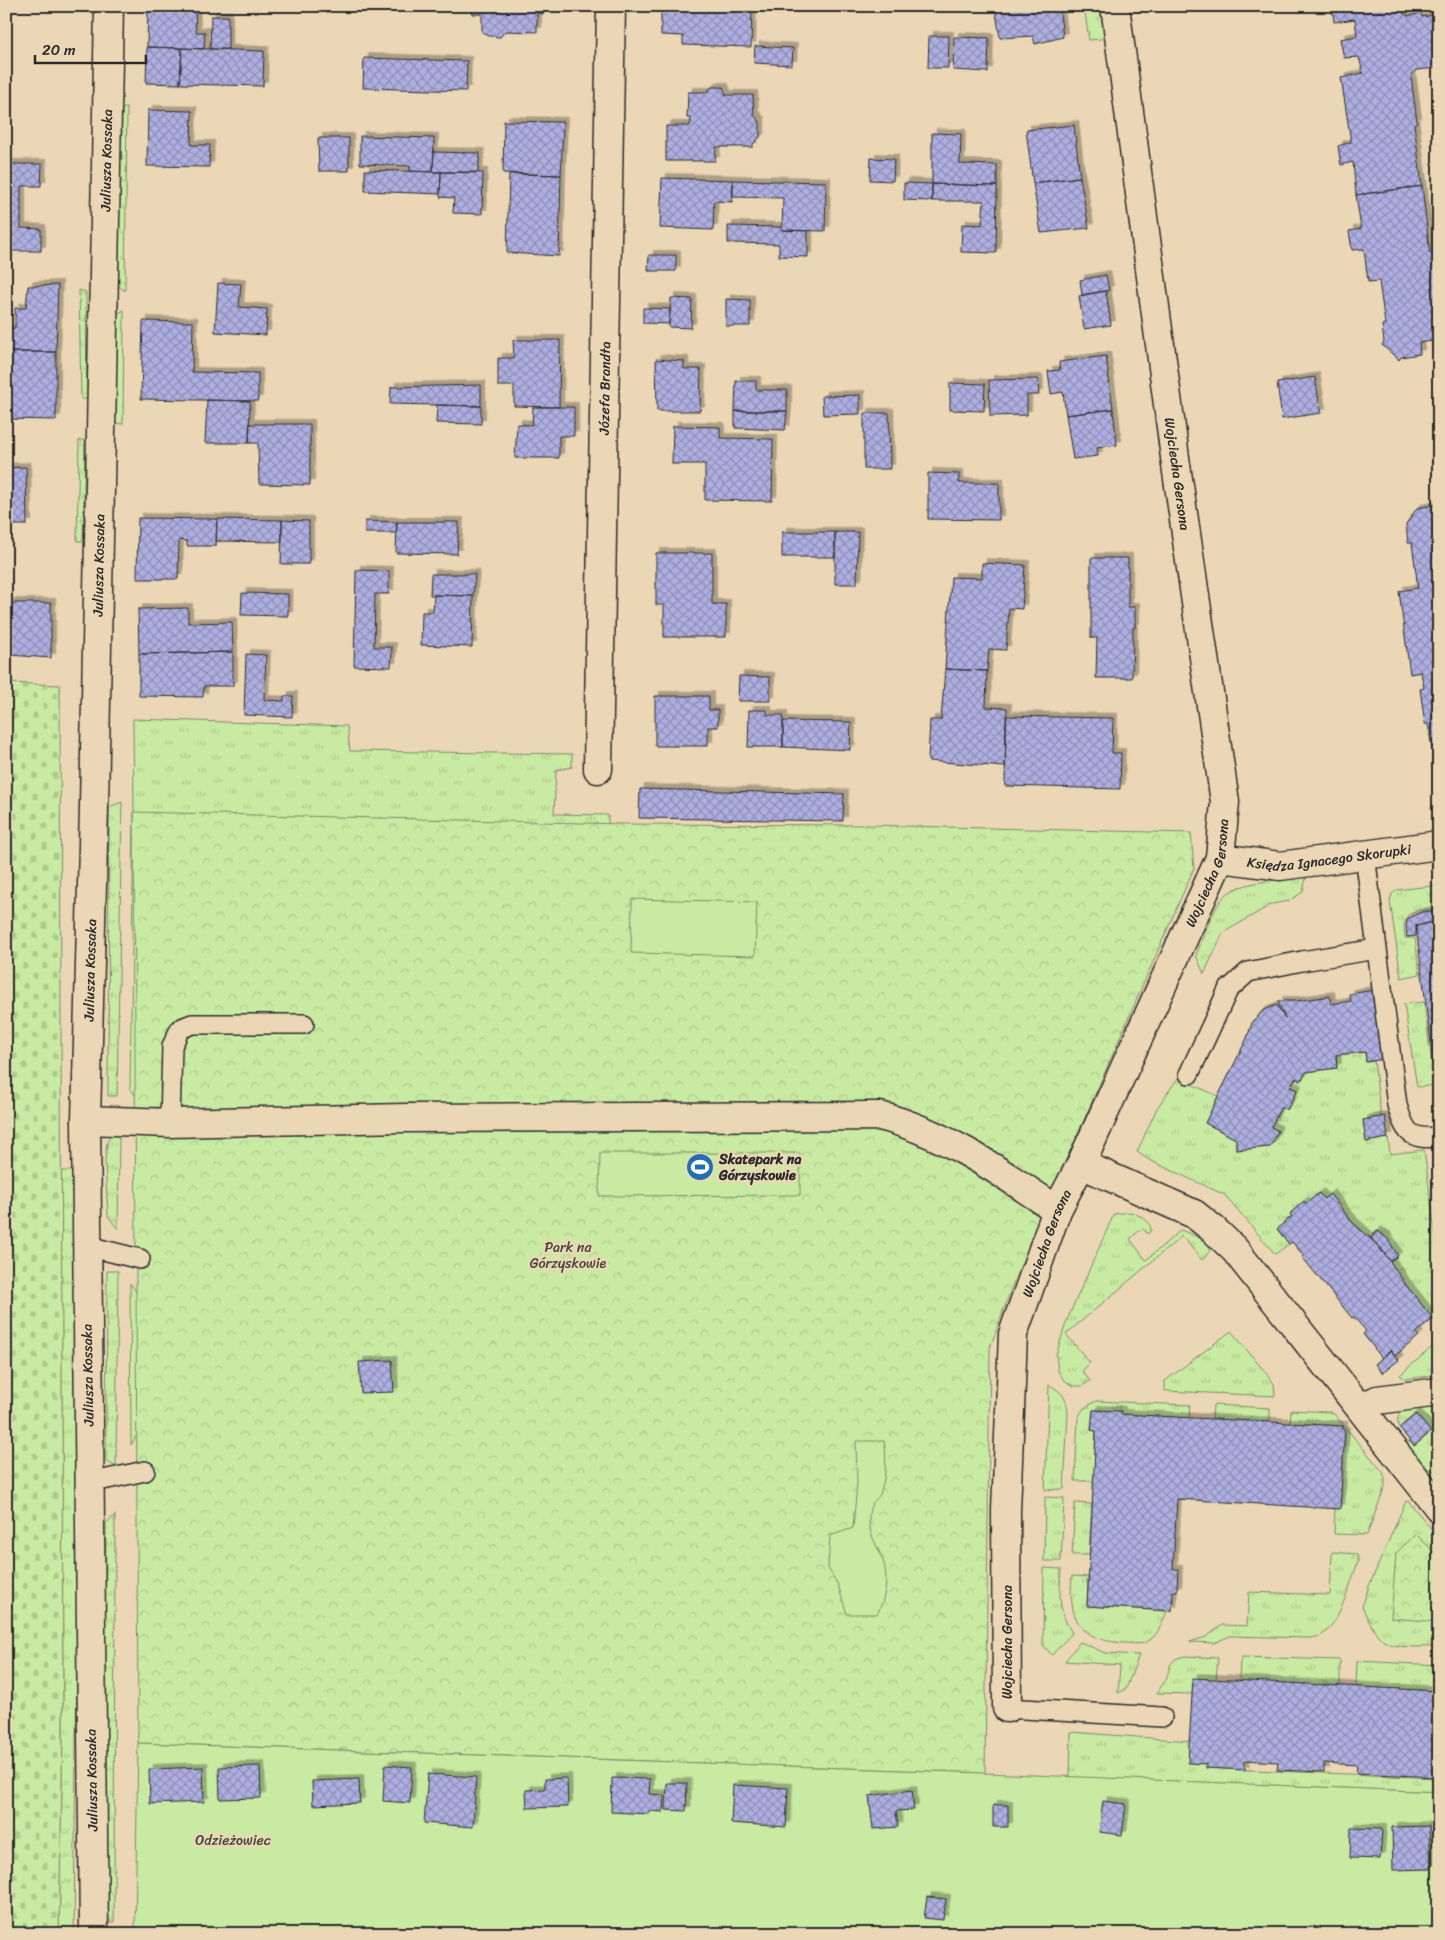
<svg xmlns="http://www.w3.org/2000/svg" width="1445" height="1940" font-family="Sriracha,sans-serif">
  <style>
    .grass { fill: url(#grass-tufts); stroke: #7a8a66 }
    .forest { fill: url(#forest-crowns); stroke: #7a8a66 }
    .cemetery { fill: url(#cemetery-stones); stroke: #7a8a66 }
    .garden { fill: #c9eaa2; stroke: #7a8a66 }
    .building { fill: url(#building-cross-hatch); stroke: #2b2b2b; filter: url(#shadow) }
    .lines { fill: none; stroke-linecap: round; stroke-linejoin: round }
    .lane-casing { stroke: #2b2b2b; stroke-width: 22 }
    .street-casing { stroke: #2b2b2b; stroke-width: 31 }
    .lane { stroke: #ebd7b5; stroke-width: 19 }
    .street { stroke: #ebd7b5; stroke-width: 28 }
    .labels { text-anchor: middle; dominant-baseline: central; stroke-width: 5; stroke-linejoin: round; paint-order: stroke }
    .street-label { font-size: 14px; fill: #2b2b2b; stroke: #ebd7b5 }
    .poi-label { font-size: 14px; font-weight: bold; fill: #2b2b2b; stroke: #ebd7b5; text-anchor: start }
    .park-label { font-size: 14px; fill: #43483d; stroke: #ebd7b5 }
  </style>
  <defs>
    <pattern id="grass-tufts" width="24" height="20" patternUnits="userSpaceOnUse" patternTransform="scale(1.25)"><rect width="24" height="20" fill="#c9eaa2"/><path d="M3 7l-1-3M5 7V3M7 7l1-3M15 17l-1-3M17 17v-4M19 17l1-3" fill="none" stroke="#adc98c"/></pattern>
    <pattern id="forest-crowns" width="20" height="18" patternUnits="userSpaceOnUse" patternTransform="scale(1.25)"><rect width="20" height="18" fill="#c9eaa2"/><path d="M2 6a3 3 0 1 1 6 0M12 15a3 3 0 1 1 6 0" fill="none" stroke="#adc98c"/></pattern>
    <pattern id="cemetery-stones" width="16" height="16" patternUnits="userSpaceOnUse" patternTransform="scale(1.25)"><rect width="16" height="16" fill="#c9eaa2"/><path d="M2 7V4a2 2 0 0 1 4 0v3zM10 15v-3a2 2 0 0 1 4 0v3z" fill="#adc98c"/></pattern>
    <pattern id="building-cross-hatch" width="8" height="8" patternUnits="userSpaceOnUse" patternTransform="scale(1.25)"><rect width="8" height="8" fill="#aeafe0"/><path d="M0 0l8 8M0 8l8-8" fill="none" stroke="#8e8fb6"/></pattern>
    <filter id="shadow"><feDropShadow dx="4.5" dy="-4.5" stdDeviation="0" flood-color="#0004"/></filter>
  </defs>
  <rect width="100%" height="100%" fill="#ebd7b5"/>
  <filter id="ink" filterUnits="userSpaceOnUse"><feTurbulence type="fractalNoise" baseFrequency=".02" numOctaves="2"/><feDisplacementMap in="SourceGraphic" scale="10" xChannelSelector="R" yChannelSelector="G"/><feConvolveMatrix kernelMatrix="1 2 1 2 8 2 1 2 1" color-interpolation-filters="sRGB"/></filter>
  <g filter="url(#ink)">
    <path class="grass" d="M1084,6H1102L1106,34L1101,39L1089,40Z
      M127,108L125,291L115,283L117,109Z
      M79,290L86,292L87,399H81Z
      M124,310L123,424L113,423L114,316Z
      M79,440H85L83,541H77Z
      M133,719L347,726L350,751L572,754V767L556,770L554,814L608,815V823L554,974L138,1099L130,1088L134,812Z
      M122,802L117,1096H108L109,807Z
      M1306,877L1303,892L1289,901L1272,904L1223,933L1204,974L1196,955C1204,937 1210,915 1222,899C1236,880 1283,880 1306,877Z
      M1439,885V912L1436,913L1433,910H1418L1408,915L1404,925L1405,938H1415L1420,974L1401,978L1390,901L1392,894L1397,890Z
      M1424,1002L1432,1065L1439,1064V1085L1417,1087L1404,1004Z
      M1365,1052L1366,1062L1374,1061L1381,1117L1363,1120L1366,1141L1388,1138L1390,1154L1424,1150L1439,1261V1319L1435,1322L1406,1285L1390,1261L1398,1256L1387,1238L1377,1231L1371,1238L1353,1223L1330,1194L1324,1199L1319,1193L1306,1204L1304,1202L1290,1213L1292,1216L1277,1229L1289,1244L1275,1254L1225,1195L1149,1160L1137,1152L1157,1108L1178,1078L1218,1096L1205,1123L1236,1139V1150L1269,1147L1278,1131L1271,1127L1281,1107L1288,1109L1297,1090L1290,1087L1295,1078L1301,1081L1306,1072L1337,1068L1336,1055Z
      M119,1133L118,1229L108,1216L105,1161L107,1142L111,1136Z
      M61,1171H78V1555L74,1934H59L63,1730Z
      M1131,1212C1140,1216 1150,1219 1151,1230L1148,1234L1142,1228L1130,1239L1146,1260L1181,1230L1205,1240L1210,1245V1251L1202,1260L1182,1236L1066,1334L1090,1363L1082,1371L1090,1381L1082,1386H1074L1064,1380L1058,1371L1056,1355L1067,1320L1114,1214Z
      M107,1271H118L116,1467L106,1461Z
      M130,1283L141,1299V1428L131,1445Z
      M1231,1331L1271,1379L1274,1384L1275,1396L1165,1391V1381Z
      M1439,1341V1375L1405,1379L1400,1375Z
      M1049,1385C1062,1391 1067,1398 1068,1413L1064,1489L1045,1490Z
      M1096,1401L1190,1405L1189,1418L1121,1414V1411L1093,1410L1091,1430L1096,1431L1094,1481H1075L1078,1417L1084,1408Z
      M1439,1404V1483L1407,1444L1409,1441L1414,1446L1431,1432L1416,1415L1399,1428C1397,1421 1397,1416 1402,1410Z
      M1213,1405L1270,1408V1422L1212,1419Z
      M1291,1410L1330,1412L1334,1414L1383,1472L1385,1479V1486L1367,1535L1334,1534L1335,1508H1340L1345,1431L1343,1430V1426L1290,1423Z
      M1045,1497L1064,1498L1061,1561H1044Z
      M1406,1501L1409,1502L1439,1538V1647C1423,1646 1401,1649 1387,1643C1375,1637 1368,1618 1362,1607L1369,1586Z
      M1075,1503L1092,1504L1089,1555H1072Z
      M115,1515L114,1923L107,1919L103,1915L106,1523Z
      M1332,1552L1356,1554L1358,1556V1562C1351,1581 1338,1628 1320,1636C1317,1637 1312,1638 1309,1638L1230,1636L1214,1643L1190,1642L1206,1637L1222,1625L1247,1626L1249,1592L1330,1595Z
      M1044,1568L1061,1569C1060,1597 1057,1608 1072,1633L1052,1655L1043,1645Z
      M1072,1576L1088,1577L1087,1606L1167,1611C1163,1621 1159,1633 1150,1640C1142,1646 1132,1643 1124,1643C1078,1640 1068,1618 1072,1576Z
      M1080,1642L1105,1653L1139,1655L1126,1689L1118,1693L1120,1665L1065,1661Z
      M1185,1656L1218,1658L1216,1679L1193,1694L1157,1693C1160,1688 1164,1684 1166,1679C1171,1665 1169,1659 1185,1656Z
      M1242,1657L1340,1660V1686L1239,1681L1240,1661Z
      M1357,1661L1439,1665V1691L1356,1687Z
      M1071,1732L1190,1741L1206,1764V1768L1439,1778V1792L1070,1777Z"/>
    <path class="forest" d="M134,812L623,824L865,825L1191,833L1194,868L1015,1278L990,1348L985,1773L138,1743Z
      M1416,1534L1439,1557V1622L1391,1618L1396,1553Z"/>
    <path class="cemetery" d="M6,683L60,685L63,1730L59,1934H6Z"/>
    <path class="garden" d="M632,899L757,902L755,956L631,953Z
      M600,1153H800V1195L599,1196Z
      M856,1441H884C887,1457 886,1475 881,1491C878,1503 869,1498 869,1518C869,1531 873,1539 879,1551C889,1571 888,1593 877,1614H847L838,1585L828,1568L830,1536L853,1528L857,1484Z
      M138,1743L985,1773L1439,1792V1934H135Z"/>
    <path class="building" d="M148,6H195L196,32H205L204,49L147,47Z
      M472,6H544L543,14L537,13V32L505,31L500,37L489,36L482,32V14H472Z
      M661,6H752L751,47L683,45V36L661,35Z
      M995,6H1059L1063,37L1035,44L1033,36L1000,38Z
      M1332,6H1400L1401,11L1408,16L1421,13L1422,17L1439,14V68L1416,70L1411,76L1417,122L1414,124L1422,186L1356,195L1353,162L1341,165L1338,146L1351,142L1341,78L1363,73L1359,57L1344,58L1340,39L1357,36L1355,19L1334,22Z
      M211,16H228V49H210Z
      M929,36H949L948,68H928Z
      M954,37L989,38L988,72L953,70Z
      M755,46L793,48L792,65L754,63Z
      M147,47L182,48L180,84L146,83Z
      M182,48L264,51L263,86L180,84Z
      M364,58L467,61L466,91L363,88Z
      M712,87H723L726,95H753L754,115L760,122V137L753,144V147H716L715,161H666V126H690L691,118H687L688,92H708V90Z
      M148,110L192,111L191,145H210L209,167L147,166Z
      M504,121L563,122L561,175L503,173Z
      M1074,125L1080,177L1033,183L1026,130Z
      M932,133L961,134L960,164L997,165V186L932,184Z
      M360,136L434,138L433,172L410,171V166L360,164Z
      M318,138H349V171H319Z
      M434,152L480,153L478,172H433Z
      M871,158L894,159L893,181L870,180Z
      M6,164H42L41,186H21V228L41,229V251H6Z
      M365,170L441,172L440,194L365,191Z
      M441,172L483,173L482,214L453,213L454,198L440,197Z
      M509,174L561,175L559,256L507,253Z
      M1080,177L1089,228L1041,233L1033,183Z
      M662,178L733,180L732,202L714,201L713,230L660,228Z
      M733,180L826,182L825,231L782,230L783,198L733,197Z
      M904,183L932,184V201L904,200Z
      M932,184L997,186L996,253L961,252L962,224L982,225L984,201H932Z
      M1422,186L1430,254L1434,253L1439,283V340L1419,343L1420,354L1401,357L1399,360L1382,345L1384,342L1382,325L1385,324L1379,281L1368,282L1364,249L1352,250L1349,231L1361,229L1356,195Z
      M728,226L781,227L782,230L808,231V257L779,256V244L728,243Z
      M649,255H676V271H648Z
      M1106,275L1109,290L1082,295L1080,280Z
      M218,283L241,284L239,307L267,309L266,335L215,332Z
      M58,285L56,352H6V330L15,328V308H26L28,286Z
      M1106,291L1111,325L1084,329L1079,296Z
      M671,298L692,299L691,328L669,327Z
      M726,299L750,300V326H726Z
      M643,308L670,309L669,324L643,323Z
      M143,321L193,322L192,372L258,373V401L141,399Z
      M513,340H560L559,407L514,406V386H498V358H514Z
      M6,352H56V420L6,419Z
      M1106,356L1113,409L1066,415L1063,392L1051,394L1048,371L1060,370L1059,362Z
      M656,359L684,361V369H701L700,411H657Z
      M1315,377L1321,413L1282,419L1277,383Z
      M1038,379L1039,395H1027V415L990,416L989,380Z
      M736,381H756V390H787V411H735Z
      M950,383L985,384L984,411L950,410Z
      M481,385V406L390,404L391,387Z
      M860,395V414L823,415L822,396Z
      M207,400L250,401L249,443H205Z
      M437,405L481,406V424L436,423Z
      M533,407H574V436H559V458H515L517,424L532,425Z
      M1113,409L1117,445L1097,448L1098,456L1073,459L1066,415Z
      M735,411H787L785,430L735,428Z
      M864,413H889L890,469H864Z
      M250,424H310V485L259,484L258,443H249Z
      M673,426L720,427V438L773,439L772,501L705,500V464H672Z
      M26,467L27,525H6V468Z
      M928,473L959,474V483H999V520L928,519Z
      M1439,504V760L1433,755L1428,724H1425L1420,689L1424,688L1421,672L1410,674L1399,591L1418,588L1412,543H1408L1406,524L1417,508Z
      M138,518L217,519L216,546H187V541L179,540L178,579H137Z
      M217,519L282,520V542L216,541Z
      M282,520L309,521V564H281Z
      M365,521L397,522L396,533H365Z
      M397,522H459L457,554L396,553Z
      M782,532H835V557H782Z
      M835,532H858L857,584H835Z
      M656,553H712V604H726V637H664V605H656Z
      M1091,558H1128V607H1135V628H1133L1132,678H1096L1097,638H1091Z
      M982,563L1025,565L1022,609L1009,608L1006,650L989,649L987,671L945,669L951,577L982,578Z
      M356,570L389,571V594H375L374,647H392L391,667L354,666Z
      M431,574H475L473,596L430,595Z
      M242,593L288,594V616L241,615Z
      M434,595L473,596L472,647L421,645L422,612H433Z
      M9,603H51V658L9,655Z
      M188,608V623L232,622L233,652L139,654L138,609Z
      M233,652V686H204L203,697L139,696V654Z
      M246,654L266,655L264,700L284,701V696H293L292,717L244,715Z
      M945,669L987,671L986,707L1007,708L1005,767L928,761L930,720H941Z
      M739,676L770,677V701H738Z
      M655,696H709V710H718V727H708V746H655Z
      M749,710H767V715H783V747H748Z
      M1006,716L1113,718L1112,753H1121L1120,789L1005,786Z
      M783,721L851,722L850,750L783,747Z
      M640,789L844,794L843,821L639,818Z
      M1433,911L1434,922L1416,926V936L1407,937L1406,925L1408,918L1422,912Z
      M1434,922H1439V1051L1432,1052L1416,926Z
      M1381,989L1390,1058L1366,1062L1365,1052L1336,1055L1337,1068L1306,1072L1301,1081L1295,1078L1290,1087L1297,1090L1287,1110L1281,1107L1271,1127L1278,1131L1270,1147L1236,1150V1139L1205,1123L1247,1038L1253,1020H1256L1261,1012L1269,1008L1277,1005L1285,1019L1278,1001H1296L1330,996L1331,1004L1351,1001L1349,994Z
      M1439,1051V1062L1433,1063L1432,1052Z
      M1385,1116L1388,1138L1366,1142L1363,1120Z
      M1319,1193L1324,1199L1330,1194L1353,1223L1381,1248L1406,1285L1433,1319L1416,1333L1419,1336L1395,1356L1391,1350L1382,1358L1363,1334L1366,1331L1354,1317L1352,1318L1302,1257L1304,1256L1292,1242L1289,1244L1277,1229L1292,1216L1290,1214L1304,1201L1306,1204Z
      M1377,1231L1387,1238L1398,1256L1390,1261L1371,1238Z
      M1391,1350L1399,1360L1382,1373L1375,1364Z
      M392,1360L394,1392L361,1393L359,1362Z
      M1093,1410L1121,1411V1414L1343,1426V1430L1345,1431L1340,1509L1177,1499L1173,1569H1178L1177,1591H1173L1172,1611L1087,1606L1096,1431L1091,1430Z
      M1416,1414L1431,1432L1414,1446L1399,1428Z
      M1193,1678L1439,1691V1768H1436V1777L1356,1773L1357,1765L1324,1763V1772L1277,1770L1278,1762L1245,1760V1770L1206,1768V1764L1188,1763Z
      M385,1765L412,1767L410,1803L383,1801Z
      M260,1766L261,1798L220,1799L219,1767Z
      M203,1767L204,1802L150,1804L149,1769Z
      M428,1774L476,1777L473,1827L424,1823Z
      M567,1778L568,1807L527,1808L526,1790L545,1789V1779Z
      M612,1778L650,1779L649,1794L664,1795L663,1812L649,1811V1814L611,1812Z
      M359,1779L360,1803L313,1805L312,1781Z
      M667,1783H687L686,1811L666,1810Z
      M733,1785L788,1788L786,1827L731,1823Z
      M912,1790L914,1810L896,1811L898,1827L873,1829L869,1796Z
      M1103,1801L1126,1804L1122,1835L1099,1832Z
      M993,1805H1008V1827H993Z
      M1429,1826L1431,1869L1393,1870L1392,1827Z
      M1351,1828L1382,1829L1380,1859L1350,1858Z
      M927,1897L946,1899L943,1920L924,1918Z"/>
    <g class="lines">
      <g class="lane-casing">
        <path id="lane" d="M1365,855L1397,1105C1405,1132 1409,1140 1439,1137
          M1189,1074L1228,990L1248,972L1302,961L1377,949
          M170,1123L172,1046L180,1029L192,1024H304
          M87,1246L140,1259
          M89,1483L145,1471
          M1007,1708L1162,1717"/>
      </g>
      <g class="street-casing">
        <g id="street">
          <path id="s1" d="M598,769L611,6"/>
          <path id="s2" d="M1220,858L1280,866L1439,845"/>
          <path d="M86,1120L170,1123L406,1118L880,1116C946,1133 1002,1173 1057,1210"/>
          <path d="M1081,1164L1194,1214L1213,1229L1235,1250L1439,1508"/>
          <path d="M1361,1408L1377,1400L1439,1392"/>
          <path id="s3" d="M1007,1708L1006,1511L1013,1334L1057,1210L1081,1164L1220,858L1225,802L1176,465L1115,6"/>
          <path id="s4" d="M94,1934L86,1120L94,806L109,6"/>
        </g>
      </g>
      <use href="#lane" class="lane"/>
      <use href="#street" class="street"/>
    </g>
  </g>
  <defs>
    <g id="stadium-disc" transform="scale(1.4375)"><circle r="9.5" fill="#1f6fb2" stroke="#ebd7b5"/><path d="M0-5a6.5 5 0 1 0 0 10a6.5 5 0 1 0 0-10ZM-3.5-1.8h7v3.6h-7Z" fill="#fff"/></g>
  </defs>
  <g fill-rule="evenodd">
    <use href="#stadium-disc" x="700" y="1167"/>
  </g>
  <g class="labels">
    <g class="street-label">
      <text stroke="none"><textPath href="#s4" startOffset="1774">Juliusza Kossaka</textPath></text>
      <text stroke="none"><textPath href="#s1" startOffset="381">Józefa Brandta</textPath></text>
      <text transform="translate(1177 474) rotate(82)">Wojciecha Gersona</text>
      <text stroke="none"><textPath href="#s4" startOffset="1369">Juliusza Kossaka</textPath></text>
      <text stroke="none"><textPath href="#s2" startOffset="110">Księdza Ignacego Skorupki</textPath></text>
      <text stroke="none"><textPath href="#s3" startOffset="876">Wojciecha Gersona</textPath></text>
      <text stroke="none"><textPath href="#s4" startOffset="964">Juliusza Kossaka</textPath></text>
      <text stroke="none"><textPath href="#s3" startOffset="471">Wojciecha Gersona</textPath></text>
      <text transform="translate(88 1375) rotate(-91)">Juliusza Kossaka</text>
      <text transform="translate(1007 1642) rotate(-90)">Wojciecha Gersona</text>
      <text transform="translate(92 1780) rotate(-91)">Juliusza Kossaka</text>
    </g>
    <g class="poi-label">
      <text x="719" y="1159">Skatepark na<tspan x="719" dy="16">Górzyskowie</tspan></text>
    </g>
    <g class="park-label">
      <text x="568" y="1247">Park na<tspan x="568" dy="16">Górzyskowie</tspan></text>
      <text x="233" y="1840">Odzieżowiec</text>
    </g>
  </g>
  <rect width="1445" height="1940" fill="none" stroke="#ebd7b5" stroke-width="25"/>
  <rect x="12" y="12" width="1420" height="1915" fill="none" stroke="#2b2b2b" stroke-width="2" filter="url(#ink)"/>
  <path d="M35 55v8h111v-8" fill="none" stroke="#2b2b2b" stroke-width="2.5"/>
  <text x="42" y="55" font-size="15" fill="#2b2b2b" stroke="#ebd7b5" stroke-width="4" paint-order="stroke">20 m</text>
</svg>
